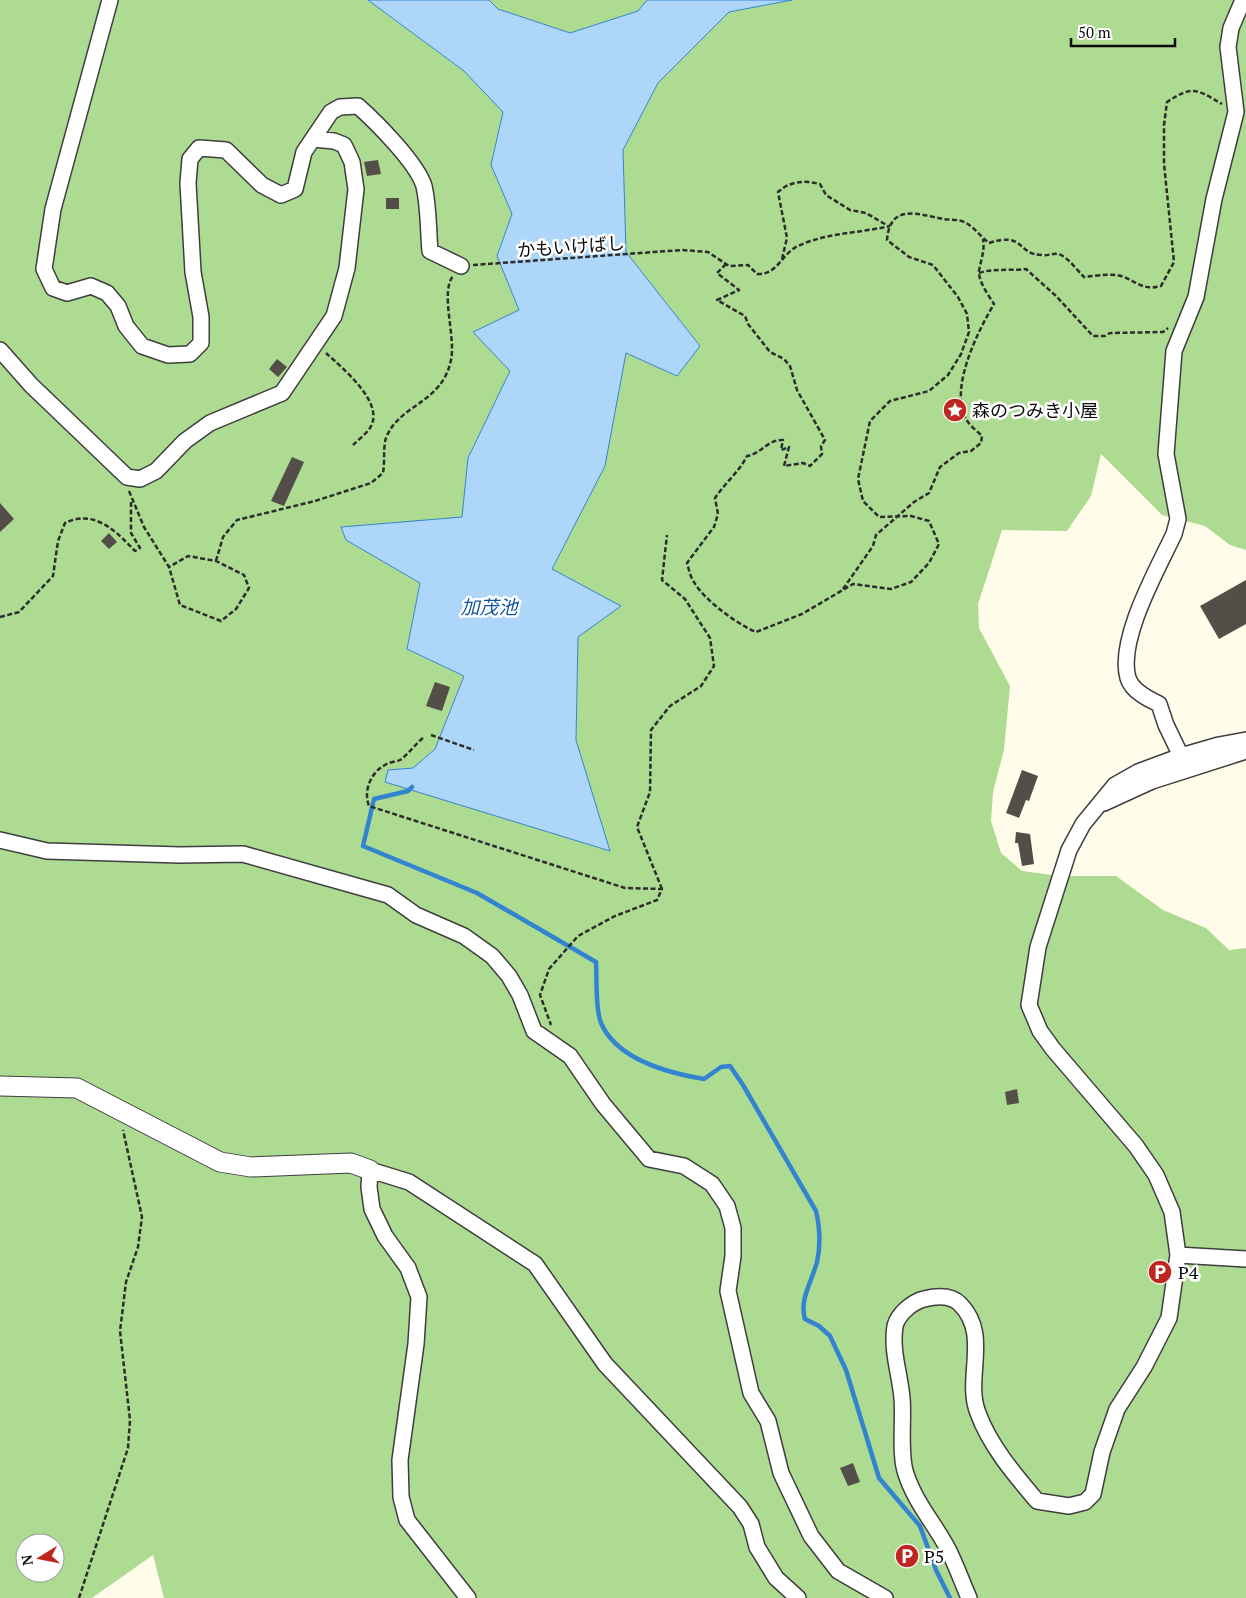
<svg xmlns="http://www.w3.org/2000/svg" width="1246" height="1598" font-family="'PT Serif','Noto Sans JP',serif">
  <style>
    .forest { fill: #addb92; fill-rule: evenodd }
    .water { fill: #add6f8; stroke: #3384d0 }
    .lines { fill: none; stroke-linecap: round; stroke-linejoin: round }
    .stream { stroke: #3384d0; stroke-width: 4.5 }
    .building { fill: #544e48 }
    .minor-casing { stroke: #3e3e3e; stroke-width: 18 }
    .tertiary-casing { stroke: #3e3e3e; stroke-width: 21 }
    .path { stroke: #2d2d2d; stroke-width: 2.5; stroke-dasharray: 5 2.5; stroke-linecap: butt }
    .minor { stroke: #fff; stroke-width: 15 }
    .tertiary { stroke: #fff; stroke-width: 19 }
    .labels { text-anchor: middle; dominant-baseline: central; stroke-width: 5; stroke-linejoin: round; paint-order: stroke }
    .street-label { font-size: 18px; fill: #0b0b0b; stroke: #fff }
    .poi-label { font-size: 18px; fill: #0b0b0b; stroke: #fff; text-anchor: start }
    .water-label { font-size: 19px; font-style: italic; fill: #13569f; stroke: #fff }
  </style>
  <rect width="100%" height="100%" fill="#fffdea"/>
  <path class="forest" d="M0,0H368L464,71L504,112L491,165L512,214L497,256L519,310L510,371L468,458L462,517L341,528L347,540L420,583L407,649L464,676L435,749L413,768L388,770L609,851L576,740L578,637L620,606L552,569L605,466L626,352L677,376L700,346L626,252L623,150L658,83L729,12L792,0H1246V550L1230,545L1205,526L1162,515L1101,454L1091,496L1067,531L1002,530L978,604L979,628L1010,686L1004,750L993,792L991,821L1001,853L1022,871L1060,876H1116L1163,910L1206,928L1229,950L1246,948V1598H164L153,1555L92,1598H0ZM25,1543H55V1573H25Z
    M489,0H647L638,11L570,33L498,9Z"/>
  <path class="water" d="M368,0H489L498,9L570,33L638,11L647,0H792L729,12L658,83L623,150L626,252L700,346L677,376L626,353L605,466L552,569L621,606L578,637L576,740L610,851L385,782L388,770L413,768L435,749L464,676L407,649L420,583L346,540L341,527L462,517L468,458L510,371L473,332L519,310L497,256L512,214L491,165L503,112L464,71Z"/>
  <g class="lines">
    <path class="stream" d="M412,787L408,791L374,799L363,846L477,893L596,962C597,978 595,1008 601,1023C617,1060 668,1073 704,1079L721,1067L730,1066L743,1085L816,1211C820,1228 821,1244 817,1262C812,1281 799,1300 805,1319L819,1326L830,1336L846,1370L879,1478L920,1526L936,1570L950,1598"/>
  </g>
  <path class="building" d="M378,160L381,174L367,176L364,162Z
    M386,198H399V209H386Z
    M277,359L287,367L278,377L269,369Z
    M292,457L304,462L284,506L271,501Z
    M0,503L14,519L0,532Z
    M109,533L117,542L109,549L101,541Z
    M1246,580V624L1219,639L1200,606Z
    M435,682L450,687L442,711L426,706Z
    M1022,770L1038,776L1029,801L1026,800L1019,818L1006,813Z
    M1016,832L1030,834L1034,864L1022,866L1018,843H1015Z
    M1017,1089L1019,1103L1007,1105L1005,1092Z
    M853,1463L860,1482L848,1486L840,1468Z"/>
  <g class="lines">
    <g class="minor-casing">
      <path id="minor" d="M110,0L53,209L44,269L53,288L67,293L91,286L107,293L118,306L126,326L142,346L168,355L190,354L201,343V317L193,272L188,183L190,159L199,148L226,150L262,185L281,195L295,189L304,152L331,112L340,107L358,106C376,122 417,163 424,186C429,208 428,229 430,251L461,266
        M0,350L31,385L127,477L140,479L156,471L185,441L210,423L282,393L334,316L347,268L356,189L352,162L344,145L334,141L313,139
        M1181,756L1166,725L1159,704C1148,699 1132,691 1128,678C1117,640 1158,568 1174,534L1178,519L1166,454L1174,351L1196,297L1214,199L1236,112L1228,47L1231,28L1243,0
        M1104,803L1152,781L1246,751
        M0,840L47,851L180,855L243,854L388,895L416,915L464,936L492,956L509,976L520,995L534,1031L570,1056L603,1104L649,1159L684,1166L712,1184L727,1206L733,1228V1256L728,1291L751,1393L768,1421L781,1473L811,1536L838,1571L885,1598
        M1178,1255L1246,1259
        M468,1598L407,1520L401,1497L400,1460L416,1344L419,1297L408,1268L385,1236L372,1209L369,1187L370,1170L409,1182L535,1264L605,1364L740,1507L751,1524L757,1547L776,1578L798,1598
        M969,1598C962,1582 956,1565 948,1549C934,1523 915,1502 906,1474C899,1455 904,1419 902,1398C900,1374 891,1351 895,1326C898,1314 912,1302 924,1299C936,1296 951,1295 960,1304C991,1335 964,1378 978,1413C990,1446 1015,1475 1037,1501L1069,1506L1085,1502L1093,1494L1102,1452L1117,1409L1144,1367L1169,1318L1178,1255L1172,1212L1156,1175L1136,1146L1053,1049L1040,1031L1029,1005L1038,947L1069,850L1083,824L1115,785L1138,772L1181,756L1219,745L1246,740"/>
    </g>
    <g class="tertiary-casing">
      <path id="tertiary" d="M0,1086L77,1088L220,1162L251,1167L351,1163L370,1170"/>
    </g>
    <path class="path" d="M782,259L787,238L778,192C790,181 804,180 820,184L826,195L850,210L866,213L888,226
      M726,264L717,273L739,290L717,300L745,316L748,324L770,352L784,359L790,366L797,390L825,440L821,446L822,454L810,466L803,463L784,466L789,447L781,450L783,440C768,439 761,454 747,456C739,472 725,483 715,498L718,514L714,527L687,563C689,569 690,577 694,582C704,600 737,624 756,632L802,614L853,584L891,589L911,582L929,563L939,544L929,521L911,516L879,517L863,501L858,479L870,421L890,401L929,391L948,375L961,354L969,332L967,314L958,297L933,265L909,257L887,240C890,203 918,214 943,219C950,220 960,219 966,223C975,228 981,237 989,243C1025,231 1017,255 1042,255C1049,256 1054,252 1061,255C1069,259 1077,270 1084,277C1094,276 1106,274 1116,275C1133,277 1140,292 1161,286L1174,262L1164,164V125L1167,102C1193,85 1196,89 1222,104
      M473,265L682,250L708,252L729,266L748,265L757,274C778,275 781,254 798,246C825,233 860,233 890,226
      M979,273C994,268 1009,271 1026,269L1056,296L1093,336H1105L1110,333L1163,332L1168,328
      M326,353C342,368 386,403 370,428C366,434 358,440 353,445
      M129,491L144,527L169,567L180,605L221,621L236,609L249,588L244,575L216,561L188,556L169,567
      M216,561L223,537L237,520L315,501L371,483L383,473C385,462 383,447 386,438C399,404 442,404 451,360C456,337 440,292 453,276
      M843,589L873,546L876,535L914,502L929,493L940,467L959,453L971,451L981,443L982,436C977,431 969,425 966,419C949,388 978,331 994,304C989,296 978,281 979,271C981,259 985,251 983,239
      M0,617L19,612L53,576L58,541L65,523C94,509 115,530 135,551L140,548L131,533V500
      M431,735L474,750
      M423,738C415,744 409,754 400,760C396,762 389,762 385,765C371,772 363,791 369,806L625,888L662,889L657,900L615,916L578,936L549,969L540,995L551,1025
      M662,889L637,827L650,792L651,730L670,706L701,686L714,666L710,638L685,599L662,580L667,535
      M79,1598L128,1448L130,1420L120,1331L126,1282L138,1247L142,1217L123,1130"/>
    <use href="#minor" class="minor"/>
    <use href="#tertiary" class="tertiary"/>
  </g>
  <defs>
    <g id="sight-disc" transform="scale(1.25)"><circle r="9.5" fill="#be2621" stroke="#fff"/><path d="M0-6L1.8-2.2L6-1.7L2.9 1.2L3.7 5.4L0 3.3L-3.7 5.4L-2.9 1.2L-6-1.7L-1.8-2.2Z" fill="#fff"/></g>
    <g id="parking-disc" transform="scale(1.25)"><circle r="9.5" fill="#be2621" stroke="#fff"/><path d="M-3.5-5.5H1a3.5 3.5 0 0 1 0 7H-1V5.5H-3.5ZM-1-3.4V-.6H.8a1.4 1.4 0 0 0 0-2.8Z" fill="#fff"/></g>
  </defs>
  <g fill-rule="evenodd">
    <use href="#sight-disc" x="955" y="410"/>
    <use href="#parking-disc" x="1160" y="1272"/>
    <use href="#parking-disc" x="907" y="1556"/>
  </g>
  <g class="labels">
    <g class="street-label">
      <text transform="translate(571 246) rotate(-4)">かもいけばし</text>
    </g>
    <g class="poi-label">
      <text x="972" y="410">森のつみき小屋</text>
      <text x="1178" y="1272">P4</text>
      <text x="924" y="1556">P5</text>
    </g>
    <g class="water-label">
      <text x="489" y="606">加茂池</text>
    </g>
  </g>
  <g transform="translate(40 1558) rotate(260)"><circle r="24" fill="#ffffff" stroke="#9d9d9d"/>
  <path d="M0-4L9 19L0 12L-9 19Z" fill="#be2621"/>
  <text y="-8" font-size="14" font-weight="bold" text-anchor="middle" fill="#0b0b0b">N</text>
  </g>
  <path d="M1071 38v8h104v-8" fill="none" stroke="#0b0b0b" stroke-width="2.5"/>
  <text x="1078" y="38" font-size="15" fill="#0b0b0b" stroke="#ffffff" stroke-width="4" paint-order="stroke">50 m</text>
</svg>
